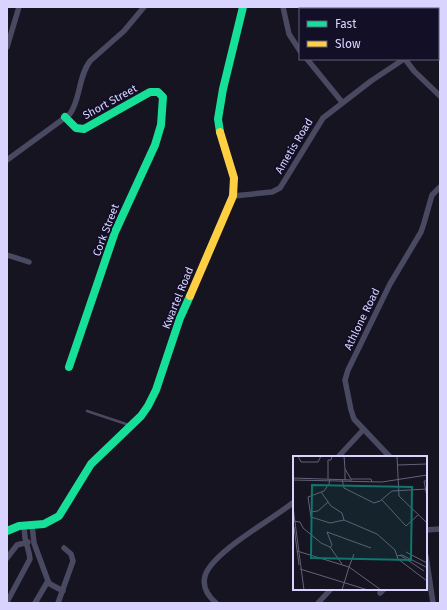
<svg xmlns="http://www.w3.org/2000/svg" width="447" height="610" font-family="'Fira Sans',sans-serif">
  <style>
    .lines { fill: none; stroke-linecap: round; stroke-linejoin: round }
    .lane { stroke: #4a4962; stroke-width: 2.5 }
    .street { stroke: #4a4962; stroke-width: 5.5 }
    .fast { stroke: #16e098; stroke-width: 8 }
    .slow { stroke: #ffcf43; stroke-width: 8 }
    .labels { text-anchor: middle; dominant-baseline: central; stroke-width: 4; stroke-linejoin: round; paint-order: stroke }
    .street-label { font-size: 11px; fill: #d9d4ff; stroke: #130f26 }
    .inset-road { fill: none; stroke: #64617a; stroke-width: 1 }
    .view { fill: #0f766e; fill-opacity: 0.15; stroke: #0f766e; stroke-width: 2 }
    .inset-edge { fill: none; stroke: #d9d4ff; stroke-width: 2 }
  </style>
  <rect width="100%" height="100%" fill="#161421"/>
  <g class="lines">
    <path class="lane" d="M87,411L129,425"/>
    <path class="street" d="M283,7L289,34L300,51
      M387,7L388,9
      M7,47L19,7
      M307,59L342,102
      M405,59L414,71L440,96
      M7,160L70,114C81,98 78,77 90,61L124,31L144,7
      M233,196L272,192L280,188L323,118L371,81L404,59
      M7,255L29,262
      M338,457L363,430
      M390,457L354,419L351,410L345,380L348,370L390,284L421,232L424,223L432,195L440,187
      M32,525L34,543L48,581L50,584L63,591
      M426,530L440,529
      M426,556L433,603
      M7,558L17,545L28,542
      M380,593L384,589
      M7,602L30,559L29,553L25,538L24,525
      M35,603L48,581
      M58,603L73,561L71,554L64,548
      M216,603C208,596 202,587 205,576C212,552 273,519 294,502
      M318,603L331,589"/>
    <path class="fast" d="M65,117L76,128L84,129L150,92H158L163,97L161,125L155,145L115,232L69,367
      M220,132L218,119L223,89L243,7
      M7,531L19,526L44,524L59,516L91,464L141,416L148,406L156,390L180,318L190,296"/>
    <path class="slow" d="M190,296L233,196L234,178L220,132"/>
  </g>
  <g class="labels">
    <g class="street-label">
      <text transform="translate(110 102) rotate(-29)">Short Street</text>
      <text transform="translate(294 146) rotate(-59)">Ametis Road</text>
      <text transform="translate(106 230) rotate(-69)">Cork Street</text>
      <text transform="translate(178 298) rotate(-68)">Kwartel Road</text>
      <text transform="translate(362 319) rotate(-64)">Athlone Road</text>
    </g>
  </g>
  <g transform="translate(293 456)">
    <rect width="134" height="134" fill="#161421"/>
    <path class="inset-road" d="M5,0L8,6H25L28,0M51,0L52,13M104,0L106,40L134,67M105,9L134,8M0,22L59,24M35,23V4H38L39,0M37,23L36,28L31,35L15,41L18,61L37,67L51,64L84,78L102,94L105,103L134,125M49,23L51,32L81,47L87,45L99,35L134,33M58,23H78L79,26M0,24L89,26L134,19M52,24V13L58,23M134,25H131L134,41M28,36L38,50L49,57L51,64M89,44L113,70L125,59M0,51L11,134M17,56L25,55L35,46M0,65L7,66L10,72L28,87L37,91L49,108M1,71L6,109M37,92L39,89L34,76L78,92M4,95L56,111L88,134M113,96L134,107M107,99L131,115M104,100L109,99L133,111M56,111L61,98M7,113L75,134M49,134L56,111"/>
    <path class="view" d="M19,29L119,31L118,104L18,102Z"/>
    <rect width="134" height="134" class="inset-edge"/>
  </g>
  <rect width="447" height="610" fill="none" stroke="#d9d4ff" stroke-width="16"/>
  <rect x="299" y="8" width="140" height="52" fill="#130f26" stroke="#625e7d"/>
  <rect x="307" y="21" width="20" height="6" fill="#16e098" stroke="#625e7d"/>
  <text x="335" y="28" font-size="12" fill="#d9d4ff">Fast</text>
  <rect x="307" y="41" width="20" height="6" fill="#ffcf43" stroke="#625e7d"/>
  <text x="335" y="48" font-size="12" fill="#d9d4ff">Slow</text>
</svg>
